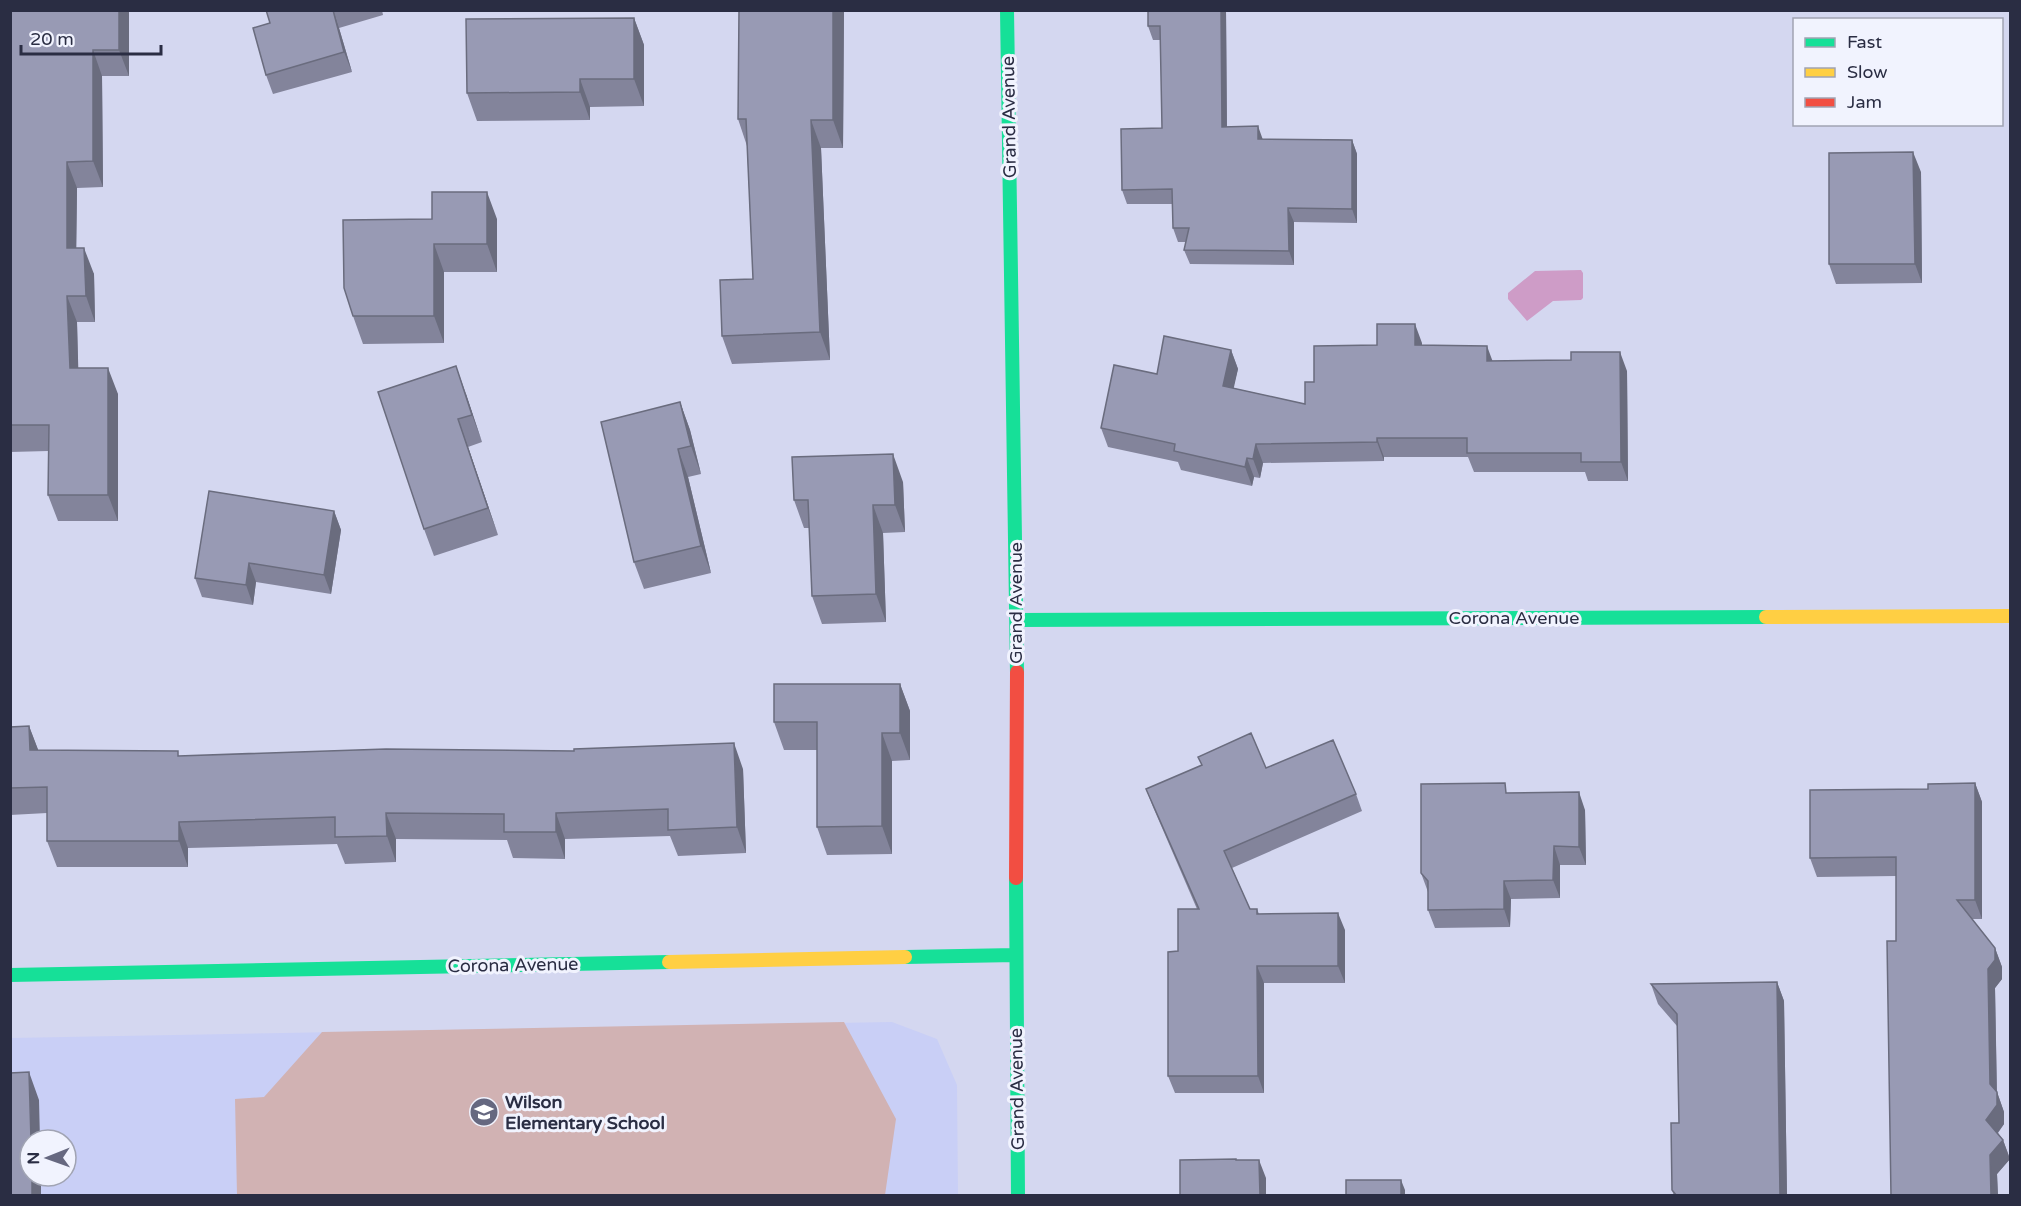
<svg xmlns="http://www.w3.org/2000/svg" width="2021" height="1206" font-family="'Varela Round',sans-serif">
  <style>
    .built { fill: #c9cff6; fill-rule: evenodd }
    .green { fill: #d1b2b3 }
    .water { fill: #ce9cc7 }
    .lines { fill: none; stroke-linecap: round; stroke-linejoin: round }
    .fast { stroke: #16e098; stroke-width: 14 }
    .slow { stroke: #ffcf43; stroke-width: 14 }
    .jam { stroke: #f24e42; stroke-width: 14 }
    .wall { fill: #83849b }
    .shaded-wall { fill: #6a6c7e }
    .building { fill: #989ab4; stroke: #6a6c7e; stroke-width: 1.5 }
    .labels { text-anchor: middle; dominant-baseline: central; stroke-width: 6; stroke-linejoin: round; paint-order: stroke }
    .street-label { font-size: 18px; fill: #2a2d43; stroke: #f1f3fe }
    .poi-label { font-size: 18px; font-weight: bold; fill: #2a2d43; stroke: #f1f3fe; text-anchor: start }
  </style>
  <rect width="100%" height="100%" fill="#d4d7f0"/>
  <path class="built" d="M892,1022L937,1039L957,1085L958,1195H11L10,1038ZM30,1140H66V1176H30Z"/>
  <path class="green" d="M844,1022L896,1119L885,1195H237L235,1099L264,1097L322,1032Z"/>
  <path class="water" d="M1581,270L1583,273V298L1581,300L1553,301L1527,321L1508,299V293L1535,271Z"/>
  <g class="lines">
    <path class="fast" d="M1007,10L1017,672
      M1017,620L1766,617
      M1016,878L1018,1196
      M905,957L1016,955
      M10,975L669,962"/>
    <path class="slow" d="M1766,617L2010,616
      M669,962L905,957"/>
    <path class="jam" d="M1016,878L1017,672"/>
  </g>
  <path class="wall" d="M10,10H129V76H102L103,187L77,188L76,248L94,274L95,322H77L78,368L118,394V521H58L48,495V451L10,452Z
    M266,10H382L383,15L339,28L352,72L273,94L266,75L270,23Z
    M739,10H844L843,148H821L830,360L732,364L722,336L753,279L747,146L738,119Z
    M1226,10L1227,127L1262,139L1352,140L1357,154V223L1294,222V265L1190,264L1184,250L1186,242H1178L1173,228V204H1127L1122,190L1162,128L1161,40H1153L1148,26Z
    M634,18L644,45V106L590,107V120L477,121L467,93Z
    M1921,172L1922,283L1836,284L1829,264Z
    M497,219V272H444V343L363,344L353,316L343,220Z
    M1422,343V345L1492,361L1627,371L1628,481H1588L1585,472H1474L1468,457H1384V461L1263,463L1260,478L1254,477L1252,486L1181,470L1178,462L1108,447L1101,428L1157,374L1231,350L1238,369L1233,388L1305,404L1314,382L1377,345Z
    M466,394L482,442L468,447L498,535L434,556L424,529Z
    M680,402L690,430L701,474L688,477L711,573L644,589L634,562Z
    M903,482L905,532L883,533L886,622L822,624L812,596L809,528H804L794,500Z
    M334,511L341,530L331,594L256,582L253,605L202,597L195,578Z
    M900,684L910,711V760L892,761V854L827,855L817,827V750H784L774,722Z
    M29,726L38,750L180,756L743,769L746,853L678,856L670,836L565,839V859L513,858L507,840L396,839V862L345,864L337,844L188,848V867H57L47,841V813L10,815V727Z
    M1266,768L1356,794L1362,811L1232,868L1250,909H1257L1259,914L1345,930V983H1264V1093H1175L1168,1076L1178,951L1197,909L1153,807L1146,789Z
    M1975,783L1982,802V919H1972L1995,948L2002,967V979L1995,988L1997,1092L2004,1112V1124L1998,1133L2003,1140L2010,1159L1997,1174L1998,1196H1891L1896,941V876L1817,877L1810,858L1928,789Z
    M1509,793L1585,810L1586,865H1560V898L1511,899L1510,927L1435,928L1428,910V892L1421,873Z
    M1777,982L1784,1001L1787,1196H1674L1672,1190L1679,1123L1677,1026L1658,1004L1651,984Z"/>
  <path class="shaded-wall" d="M119,10H129V76L119,50Z
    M333,10L339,28L352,72L344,52Z
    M833,10H844L843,148L833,120Z
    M1221,10H1226L1227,141L1222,127Z
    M634,18L644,45V106L634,79Z
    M93,50L102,76L103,187L93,161Z
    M580,79L590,107V120L580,92Z
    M811,120L821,148L830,360L820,332Z
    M1258,126L1263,140L1258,139Z
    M1352,140L1357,154V223L1352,209Z
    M1913,152L1921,172L1922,283L1915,264Z
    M67,162L77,188L76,275L67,248Z
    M487,192L497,219V272L487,244Z
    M1288,208L1294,222V265L1289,251Z
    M434,244L444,272V343L434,316Z
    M84,248L94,274L95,322L86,296Z
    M67,296L77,322L79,394L70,368Z
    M1415,324L1422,343V364L1415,345Z
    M1487,346L1494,365L1487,361Z
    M1231,350L1238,369L1230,405L1223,386Z
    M1620,352L1627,371L1628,481L1621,462Z
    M456,366L466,394L482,442L472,415Z
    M108,368L118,394V521L108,495Z
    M680,402L690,430L701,474L691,446Z
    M458,419L468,447L498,535L488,508Z
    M1377,438L1384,457V461L1377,442Z
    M1256,444L1263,463L1260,478L1253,459Z
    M678,449L688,477L711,573L701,546Z
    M893,454L903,482L905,532L895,505Z
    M1247,458L1254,477L1252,486L1245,467Z
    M873,505L883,533L886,622L876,594Z
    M334,511L341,530L331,594L324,575Z
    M249,563L256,582L253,605L246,585Z
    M900,684L910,711V760L900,733Z
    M29,726L39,752L30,750Z
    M882,733L892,761V854L882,826Z
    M734,743L743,769L746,853L737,827Z
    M1975,783L1982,802V919L1975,900Z
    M1579,792L1585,810L1586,865L1579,847Z
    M386,813L396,839V862L387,836Z
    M556,813L565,839V859L556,832Z
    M179,822L188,848V867L179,841Z
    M1554,846L1560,865V898L1553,880Z
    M1504,881L1511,899L1510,927L1504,909Z
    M1338,913L1345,930V983L1338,966Z
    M1995,948L2002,967V979L1995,988L1997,1103L1990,1084L1988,969Z
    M1257,966L1264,983V1093L1258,1076Z
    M1777,982L1784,1001L1787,1196H1780Z
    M29,1072L39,1100L40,1140H31Z
    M1997,1092L2004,1112V1124L1993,1139L1986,1120Z
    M2003,1140L2010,1159L1997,1174L1998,1196H1991L1990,1155Z
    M1259,1160L1266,1178V1196H1260Z
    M32,1176H41V1196H32Z
    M1401,1180L1405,1190V1196H1401Z"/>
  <path class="building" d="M10,10H119V50H93V161L67,162V248H84L86,296H67L70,368H108V495H48L49,425H10Z
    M266,10H333L344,52L266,75L253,28L270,23Z
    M739,10H833V120H811L820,332L722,336L720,280L753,279L746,119H738Z
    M1148,10H1221L1222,127L1258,126V139L1352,140V209L1288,208L1289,251L1184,250L1189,228H1173L1172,189L1122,190L1121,129L1162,128L1160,26H1148Z
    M634,18V79H580V92L467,93L466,19Z
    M1913,152L1915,264H1829V153Z
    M432,192H487V244H434V316H353L344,288L343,220L432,219Z
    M1377,324H1415V345L1487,346V361L1571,360V352H1620L1621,462H1581V453H1467V438H1377V442L1256,444L1253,459L1247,458L1245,467L1174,451L1175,444L1101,428L1114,365L1157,374L1164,336L1231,350L1223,386L1305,404V382H1314V346L1377,345Z
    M456,366L472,415L458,419L488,508L424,529L378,392Z
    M680,402L691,446L678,449L701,546L634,562L601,422Z
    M893,454L895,505H873L876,594L812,596L808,500H794L792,457Z
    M209,491L334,511L324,575L249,563L246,585L195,578Z
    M774,684H900V733H882V826L817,827V722H774Z
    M29,726L30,750L178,751V756L386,749L574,751V749L734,743L737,827L668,830V809L556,813V832H504V814L386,813L387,836L335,837V817L179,822V841H47V787L10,788V727Z
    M1251,733L1266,768L1333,740L1356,794L1224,851L1250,909H1257V914L1338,913V966H1257L1258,1076H1168V952L1178,951V909H1199L1146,789L1202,765L1198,757Z
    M1505,783L1506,793L1579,792V847L1554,846L1553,880L1504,881V909L1428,910V881L1421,873V784Z
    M1975,783V900H1957L1995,948V960L1988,969L1990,1084L1997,1092V1105L1986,1120L2003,1140L1990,1155L1991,1196H1891L1887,941H1896V857L1810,858V790L1928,789V784Z
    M1777,982L1780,1196H1677L1672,1190L1671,1123H1679L1677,1014L1651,984Z
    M29,1072L31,1140H30V1176H32V1196H10V1073Z
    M1236,1159V1160H1259L1260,1196H1180V1160Z
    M1346,1180H1401V1196H1346Z"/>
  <defs>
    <g id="school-disc" transform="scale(1.5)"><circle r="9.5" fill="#666880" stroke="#f1f3fe"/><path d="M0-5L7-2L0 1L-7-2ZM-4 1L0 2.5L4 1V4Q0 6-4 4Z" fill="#fff"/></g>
  </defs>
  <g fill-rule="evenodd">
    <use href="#school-disc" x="484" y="1112"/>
  </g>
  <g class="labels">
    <g class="street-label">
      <text transform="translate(1009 117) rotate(-91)">Grand Avenue</text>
      <text transform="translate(1016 603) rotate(-90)">Grand Avenue</text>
      <text x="1514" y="618">Corona Avenue</text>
      <text transform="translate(513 965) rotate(-1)">Corona Avenue</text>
      <text transform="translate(1017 1089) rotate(-91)">Grand Avenue</text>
    </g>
    <g class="poi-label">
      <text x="505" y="1102">Wilson<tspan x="505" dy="21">Elementary School</tspan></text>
    </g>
  </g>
  <rect width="2021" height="1206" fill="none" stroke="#2a2d43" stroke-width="24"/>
  <rect x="1793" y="18" width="210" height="108" fill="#f1f3fe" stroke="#a1a4b3" stroke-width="1.5"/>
  <rect x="1805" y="38" width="30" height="9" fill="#16e098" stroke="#a1a4b3" stroke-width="1.5"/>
  <text x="1847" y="48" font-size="18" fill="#2a2d43">Fast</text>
  <rect x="1805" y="68" width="30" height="9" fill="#ffcf43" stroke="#a1a4b3" stroke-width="1.5"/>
  <text x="1847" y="78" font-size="18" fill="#2a2d43">Slow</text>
  <rect x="1805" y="98" width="30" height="9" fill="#f24e42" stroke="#a1a4b3" stroke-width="1.5"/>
  <text x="1847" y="108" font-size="18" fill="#2a2d43">Jam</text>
  <g transform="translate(48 1158) rotate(269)"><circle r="28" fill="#f1f3fe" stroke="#a1a4b3" stroke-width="1.5"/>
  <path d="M0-4.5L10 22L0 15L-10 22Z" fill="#666880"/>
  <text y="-9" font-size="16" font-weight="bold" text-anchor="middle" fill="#2a2d43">N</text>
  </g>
  <path d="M21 45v9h140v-9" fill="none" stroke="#2a2d43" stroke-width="3"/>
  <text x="30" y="45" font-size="18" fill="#2a2d43" stroke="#f1f3fe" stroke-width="4.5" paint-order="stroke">20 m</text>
</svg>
